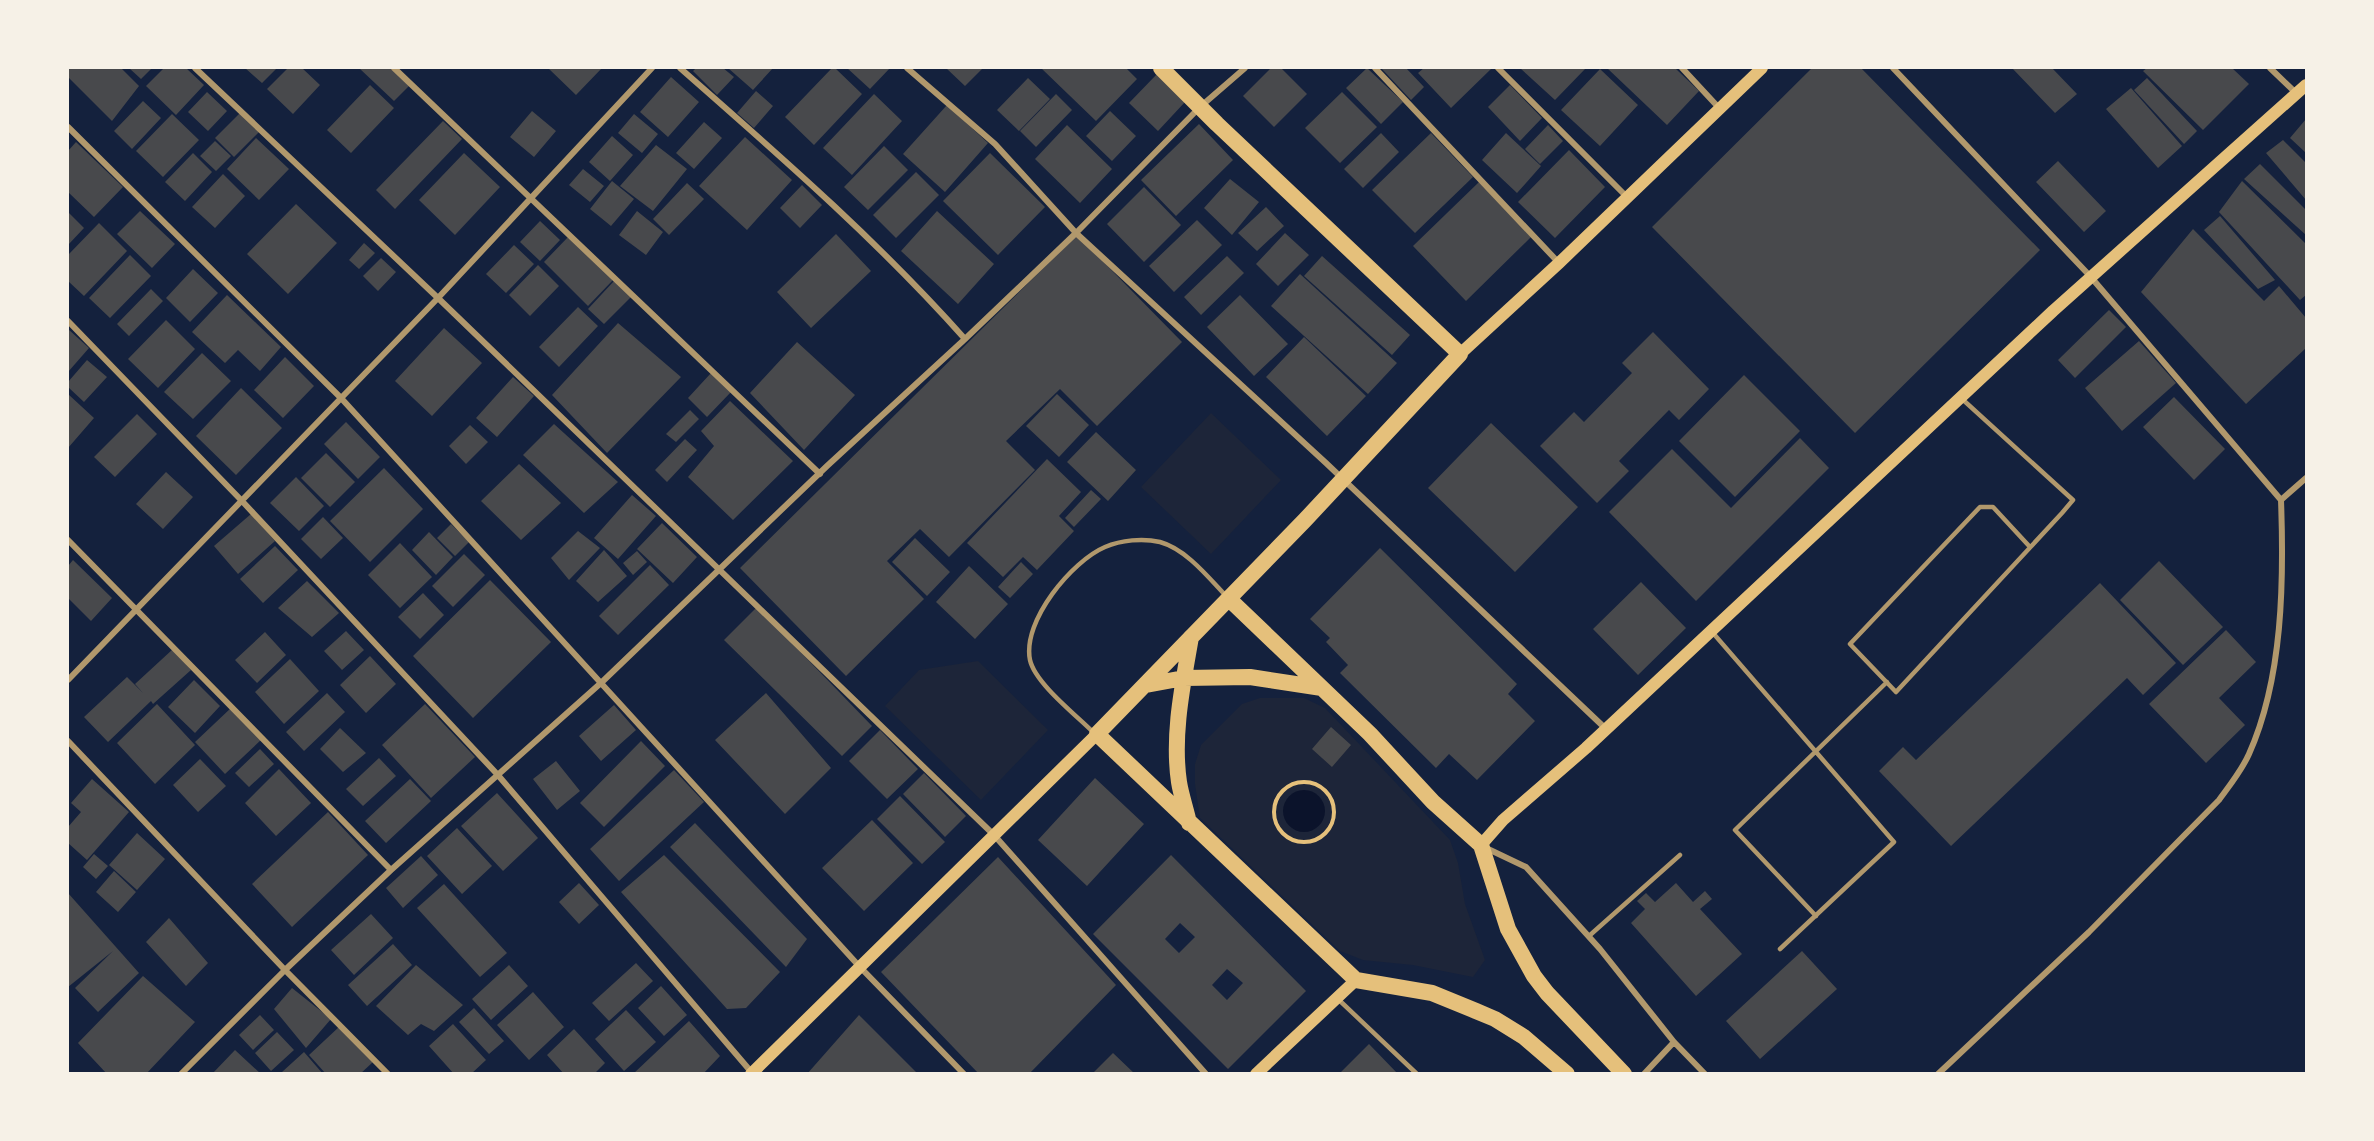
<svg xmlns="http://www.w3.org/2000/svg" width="2374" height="1141" font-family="'Golos Text',sans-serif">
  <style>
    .green { fill: #1d2539 }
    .water { fill: #0b132b }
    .building { fill: #48494c; fill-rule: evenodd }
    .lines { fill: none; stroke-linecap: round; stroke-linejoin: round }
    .path { stroke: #e5c07b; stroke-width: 4 }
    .service { stroke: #b1986c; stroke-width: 4.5 }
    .minor { stroke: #b1986c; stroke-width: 6 }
    .secondary { stroke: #e5c07b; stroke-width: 12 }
    .trunk { stroke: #e5c07b; stroke-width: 16 }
  </style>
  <rect width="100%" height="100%" fill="#14213d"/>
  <path class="green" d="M1211,413L1281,480L1211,554L1141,487Z
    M978,661L1048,730L981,800L885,706L919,670Z
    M1260,698H1304L1325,708L1450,840L1458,863L1465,904L1485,960L1473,977L1413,965L1363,960L1340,951L1200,818L1195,784V764L1201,745L1242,704Z"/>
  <path class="water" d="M1283 811a21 21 0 1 1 42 0a21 21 0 1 1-42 0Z"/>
  <path class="building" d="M68,68H121L139,86L112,121L68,77Z
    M129,68H152L141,79Z
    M164,68H186L204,85L176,115L146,86Z
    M245,68H277L262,83Z
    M288,68H302L320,85L293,114L267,89Z
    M359,68H392L410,85L394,101Z
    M548,68H602L576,95Z
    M696,68H723L734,77L717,95L693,71Z
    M728,68H773L753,90Z
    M832,68H835L862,94L814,145L785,117Z
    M847,68H890L870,89Z
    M946,68H983L965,86Z
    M1041,68H1126L1137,79L1096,121Z
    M1271,68H1281L1307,94L1274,127L1243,96Z
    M1367,68L1403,102L1381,124L1346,88Z
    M1381,68H1406L1424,87L1411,100Z
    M1424,68H1489L1491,69L1451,108L1418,73Z
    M1520,68H1586L1555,100Z
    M1607,68H1675L1699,91L1667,125Z
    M1812,68H1861L2040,250L1855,433L1652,227Z
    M2012,68H2052L2077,94L2055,113Z
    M2147,68H2232L2249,84L2203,130L2143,71Z
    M1600,69L1638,105L1600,146L1561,110Z
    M1157,74L1185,102L1158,131L1129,103Z
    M671,77L699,102L668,137L640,112Z
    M1028,78L1050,99L1019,131L997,110Z
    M2147,78L2197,131L2184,144L2134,90Z
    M370,85L394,108L351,153L327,130Z
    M1510,85L1542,118L1520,141L1488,107Z
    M2131,88L2182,146L2158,168L2106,109Z
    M756,91L773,106L754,128L737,113Z
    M207,92L227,111L208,131L188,112Z
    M1342,92L1377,127L1340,163L1305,128Z
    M874,94L902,121L852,175L823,148Z
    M1056,94L1072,110L1036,147L1020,131Z
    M143,101L161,118L132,149L114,131Z
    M947,105L988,143L945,192L903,154Z
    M532,111L556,131L534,157L510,137Z
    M1110,111L1136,136L1112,161L1086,136Z
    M240,113L259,132L234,157L215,138Z
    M172,114L199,140L163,177L136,151Z
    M634,114L658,134L642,153L618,133Z
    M2306,119V153L2290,138Z
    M443,121L462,139L395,209L376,190Z
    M704,122L722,138L694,169L676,153Z
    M1199,124L1233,160L1176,216L1141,180Z
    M1067,125L1112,169L1080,203L1035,159Z
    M1548,125L1563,141L1540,164L1525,149Z
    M1381,133L1399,152L1363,188L1344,169Z
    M1431,133L1473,177L1415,233L1372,190Z
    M1506,133L1541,166L1517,193L1482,160Z
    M612,136L633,155L610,181L589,162Z
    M745,137L792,180L747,230L699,186Z
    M256,138L289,169L259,200L227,169Z
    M2283,140L2306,163V200L2266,153Z
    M215,141L231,156L216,171L200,156Z
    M76,142L123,187L94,217L68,192V151Z
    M656,145L687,169L653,211L620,186Z
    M884,146L908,170L868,210L844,187Z
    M1569,150L1605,187L1555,238L1518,202Z
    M193,153L212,172L185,201L165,182Z
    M464,153L500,187L455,235L419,200Z
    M990,153L1045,207L998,255L943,201Z
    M2058,161L2106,211L2084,232L2036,182Z
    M2260,164L2306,210V235L2244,179Z
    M583,169L604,186L590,202L569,185Z
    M916,172L939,195L896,238L873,215Z
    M223,174L245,196L215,228L192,207Z
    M1230,179L1259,202L1232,235L1204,208Z
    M612,181L634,199L611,226L590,209Z
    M2242,181L2306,244V295L2300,300L2219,212Z
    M1479,182L1531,237L1466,301L1413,246Z
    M687,183L704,199L669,235L653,219Z
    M802,185L822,205L800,228L780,208Z
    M1144,187L1181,225L1144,262L1107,224Z
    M296,204L337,243L288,294L247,254Z
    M1266,207L1284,226L1257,251L1238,233Z
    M140,211L175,244L152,268L117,234Z
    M637,211L663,232L646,255L619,235Z
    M937,211L994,264L958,304L901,251Z
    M68,212L84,228L68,245Z
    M2220,216L2275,280L2258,289L2204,230Z
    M1197,220L1222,245L1174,292L1149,266Z
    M540,221L560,240L540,261L520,242Z
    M99,223L127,251L84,296L68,281V255Z
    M2193,229L2264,301L2279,286L2306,318V348L2246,404L2141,292Z
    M1285,233L1309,255L1278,286L1256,264Z
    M836,234L871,271L811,328L777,292Z
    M1077,235L1182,342L1097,426L1060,389L1006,441L1035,470L949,557L920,529L887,561L924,599L846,676L740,568Z
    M569,236L613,280L588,306L544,262Z
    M364,243L375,253L359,269L349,260Z
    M514,245L534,264L506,293L486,274Z
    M130,255L151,276L110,318L89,298Z
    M1227,256L1244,273L1201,315L1184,297Z
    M1322,256L1410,335L1392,355L1304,276Z
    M381,258L396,272L378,291L363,276Z
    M538,265L559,286L530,316L509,295Z
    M193,269L218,293L190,322L166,298Z
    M1300,274L1397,363L1368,394L1271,306Z
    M614,281L631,297L604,324L588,309Z
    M151,289L163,301L129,336L117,324Z
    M227,295L281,347L260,371L238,350L225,363L192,332Z
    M1240,295L1288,344L1254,376L1207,327Z
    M578,307L598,326L559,367L539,347Z
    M2109,310L2126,327L2075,378L2058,360Z
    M166,320L195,349L158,388L128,359Z
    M618,323L681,377L607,453L552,395Z
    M444,328L482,363L432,416L395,381Z
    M68,329L89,348L68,372Z
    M1653,332L1709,389L1679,420L1669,410L1619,461L1629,471L1597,503L1540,446L1574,412L1584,422L1632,373L1622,363Z
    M1304,337L1366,396L1327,436L1266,377Z
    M2139,341L2176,383L2122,431L2085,388Z
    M797,342L855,395L804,450L750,393Z
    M202,353L231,381L193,419L164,392Z
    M285,357L314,386L283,418L254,390Z
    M87,360L107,377L84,402L68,387V382Z
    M711,373L731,392L707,417L688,398Z
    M1744,375L1800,431L1735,497L1679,441Z
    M513,377L534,396L497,437L476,418Z
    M241,388L282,428L236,475L196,436Z
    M68,394L94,418L68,448Z
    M1057,394L1089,425L1059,457L1026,426Z
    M2174,397L2225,449L2194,480L2143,427Z
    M730,401L793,461L733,520L688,477L714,446L701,431Z
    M690,410L699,419L676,442L666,434Z
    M137,414L157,434L115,477L94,457Z
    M346,422L380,457L358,479L324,444Z
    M1491,423L1578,507L1515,572L1428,488Z
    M554,424L618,482L584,513L523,455Z
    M470,425L488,442L466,464L449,446Z
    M1096,432L1136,470L1108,501L1067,462Z
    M1800,438L1829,468L1696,601L1609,512L1672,449L1731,508Z
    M685,439L697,450L667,482L655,470Z
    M326,453L355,482L330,507L301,478Z
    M1047,459L1081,492L1059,516L1074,531L1037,570L1023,557L1003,577L967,543Z
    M519,464L561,503L521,540L481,501Z
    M384,468L423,509L370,562L330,521Z
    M166,472L193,497L163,529L136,504Z
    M296,477L324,506L299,531L270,503Z
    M1091,490L1101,499L1074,527L1065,518Z
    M632,495L656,516L618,559L594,538Z
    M251,514L275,541L238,574L214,546Z
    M323,517L343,538L321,559L301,539Z
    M662,523L697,557L673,583L637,549Z
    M451,524L469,542L455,556L437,538Z
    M578,531L600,548L569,580L551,558Z
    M429,532L453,557L436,575L412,550Z
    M915,538L950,572L927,596L892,562Z
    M400,543L432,577L400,608L368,575Z
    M275,546L298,570L263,603L240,579Z
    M1380,548L1517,684L1508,694L1535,721L1477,780L1449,754L1436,768L1340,673L1348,665L1326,642L1330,638L1310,619Z
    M604,550L627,576L598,602L576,581Z
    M637,551L647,562L633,575L623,563Z
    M464,554L485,575L453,607L432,586Z
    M73,560L112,598L91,621L68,598V566Z
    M2159,561L2223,627L2183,665L2120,600Z
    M1021,562L1033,574L1010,598L998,587Z
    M650,565L669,585L618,635L599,616Z
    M969,566L1008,604L975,639L936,602Z
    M490,580L551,642L473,718L413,656Z
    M307,581L339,613L312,637L278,608Z
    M1641,582L1686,628L1638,675L1593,629Z
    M2100,583L2176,663L2143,695L2127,678L1951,846L1879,771L1903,747L1916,760Z
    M423,593L444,615L420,639L398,617Z
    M757,607L872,726L842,756L724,640Z
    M2226,630L2256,662L2219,698L2245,725L2206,763L2149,704Z
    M346,631L364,650L342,670L324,651Z
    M265,632L286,655L257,683L235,660Z
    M173,649L191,670L153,704L151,701L108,742L84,717L127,677L143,693L135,684Z
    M370,656L396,684L366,713L340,685Z
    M290,659L319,691L284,724L255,692Z
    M194,680L220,706L195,733L168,707Z
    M327,693L345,712L304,751L286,732Z
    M766,693L831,768L785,814L715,740Z
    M157,704L195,745L155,784L117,743Z
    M425,704L475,757L431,798L382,745Z
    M614,705L636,730L601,761L579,736Z
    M232,707L262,739L225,774L195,742Z
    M1331,727L1351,745L1332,767L1312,749Z
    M340,728L366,753L343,772L320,749Z
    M880,730L918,769L887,799L849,761Z
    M641,741L665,766L604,827L580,803Z
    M260,749L274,764L249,787L235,773Z
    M379,758L396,776L363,806L346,789Z
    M200,759L226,786L198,812L173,785Z
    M556,761L580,791L557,810L533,779Z
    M279,769L311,803L276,836L245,803Z
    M674,770L704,802L619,881L590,849Z
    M924,773L966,816L945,837L903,794Z
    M1095,778L1144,824L1087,886L1038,840Z
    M92,779L129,812L87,860L68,843V827L81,812L71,803Z
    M410,779L431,801L386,843L365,821Z
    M497,793L538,838L503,871L461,826Z
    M900,796L945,842L922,864L877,819Z
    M328,812L368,855L292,927L252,884Z
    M872,820L913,863L864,911L822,868Z
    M695,823L807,939L786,967L670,847Z
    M457,828L492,866L462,894L427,856Z
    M137,833L165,859L137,890L109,865Z
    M94,854L108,866L96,879L83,867Z
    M664,855L780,972L746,1008L727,1009L621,892Z
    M1171,855L1306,991L1228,1069L1093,934ZM1180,923L1195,937L1179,953L1165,939ZM1227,969L1243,983L1227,1000L1212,985Z
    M421,856L438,875L403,908L386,888Z
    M998,857L1116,985L1029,1074H979L881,972Z
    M114,871L136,892L118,912L96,892Z
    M579,883L599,905L579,924L559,902Z
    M1676,883L1693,902L1705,891L1712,899L1700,909L1742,954L1696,996L1631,923L1645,909L1637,901L1646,893L1655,902Z
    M444,884L507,953L480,977L417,908Z
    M68,893L139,973L98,1012L75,988L113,951L68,987Z
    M371,914L393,938L354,975L331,950Z
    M169,918L208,963L186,986L146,942Z
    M393,944L412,965L367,1006L348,985Z
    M1802,951L1837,989L1760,1059L1726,1021Z
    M636,963L653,981L609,1021L592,1003Z
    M416,965L463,1005L434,1031L421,1024L408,1035L376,1006Z
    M509,965L528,986L491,1020L472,999Z
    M143,976L195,1022L146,1074H107L78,1043Z
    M661,986L687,1015L664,1036L638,1008Z
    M292,988L331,1019L306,1048L274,1009Z
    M533,992L564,1027L529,1060L497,1025Z
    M474,1008L504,1041L489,1054L459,1022Z
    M626,1010L656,1042L624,1071L595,1039Z
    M260,1015L274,1030L253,1050L239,1035Z
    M859,1015L918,1074H807Z
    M689,1021L720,1056L703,1074H633Z
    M453,1024L486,1060L471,1074H454L429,1046Z
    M340,1026L373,1062L360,1074H326L309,1055Z
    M574,1029L605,1063L594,1074H564L547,1055Z
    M277,1032L294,1050L271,1071L255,1053Z
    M1369,1044L1398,1074H1339Z
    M235,1050L261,1074H212Z
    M304,1052L323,1074H283L282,1072Z
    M1113,1053L1135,1074H1092Z"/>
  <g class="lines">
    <path class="path" d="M1274 812a30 30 0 1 1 60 0a30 30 0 1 1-60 0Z"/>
    <path class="service" d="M1961,398L2073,500L2062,513L1896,692L1850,644L1980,507H1993L2030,547
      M1713,633L1894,842L1780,949
      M1093,732C1076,715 1035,683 1030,660C1022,621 1072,561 1105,547C1121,540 1143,538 1160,542C1186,549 1209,578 1227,597
      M1816,916L1735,830L1887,682
      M1589,936L1680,855
      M1339,1000L1417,1074"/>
    <path class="minor" d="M195,68L438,298L994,835L1206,1074
      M394,68L820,474
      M680,68C779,155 877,240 965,339
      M907,68L995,144L1076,233L1326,463L1606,729
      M1375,68L1559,263
      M1498,68L1627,197
      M1682,68L1720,109
      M1893,68L2090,276L2281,500
      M2270,68L2297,94
      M68,127L341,398L859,966L964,1074
      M68,321L242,501L497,774L753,1074
      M2281,500L2306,478
      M68,540L391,870
      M68,680L438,298L652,68
      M68,741L285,970L388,1074
      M1486,848L1526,867L1600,949L1674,1042L1705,1074
      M181,1074L285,970L391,870L602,682L827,466L965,339L1076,233L1200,107L1245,68
      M1644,1074L1674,1042
      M1938,1074L2089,932L2219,800C2230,785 2242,770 2249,754C2283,678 2284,581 2281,500"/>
    <path class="secondary" d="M1460,354L1559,263L1762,68
      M1481,845L1503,820L1586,748L2053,311L2306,85
      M751,1074L1097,734
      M1256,1074L1356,980"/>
    <path class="trunk" d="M1161,68L1217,124L1460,354L1305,520L1097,734L1356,980L1432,993L1476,1011L1495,1019L1524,1037L1567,1074
      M1229,599L1370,734L1433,802L1481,845L1508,929L1534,976L1547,993L1624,1074
      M1146,685L1184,678L1250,677L1322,688
      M1189,823C1186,809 1181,795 1179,782C1172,734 1183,684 1191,637"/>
  </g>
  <rect width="2374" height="1141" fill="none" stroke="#f6f1e7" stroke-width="138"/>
</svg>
